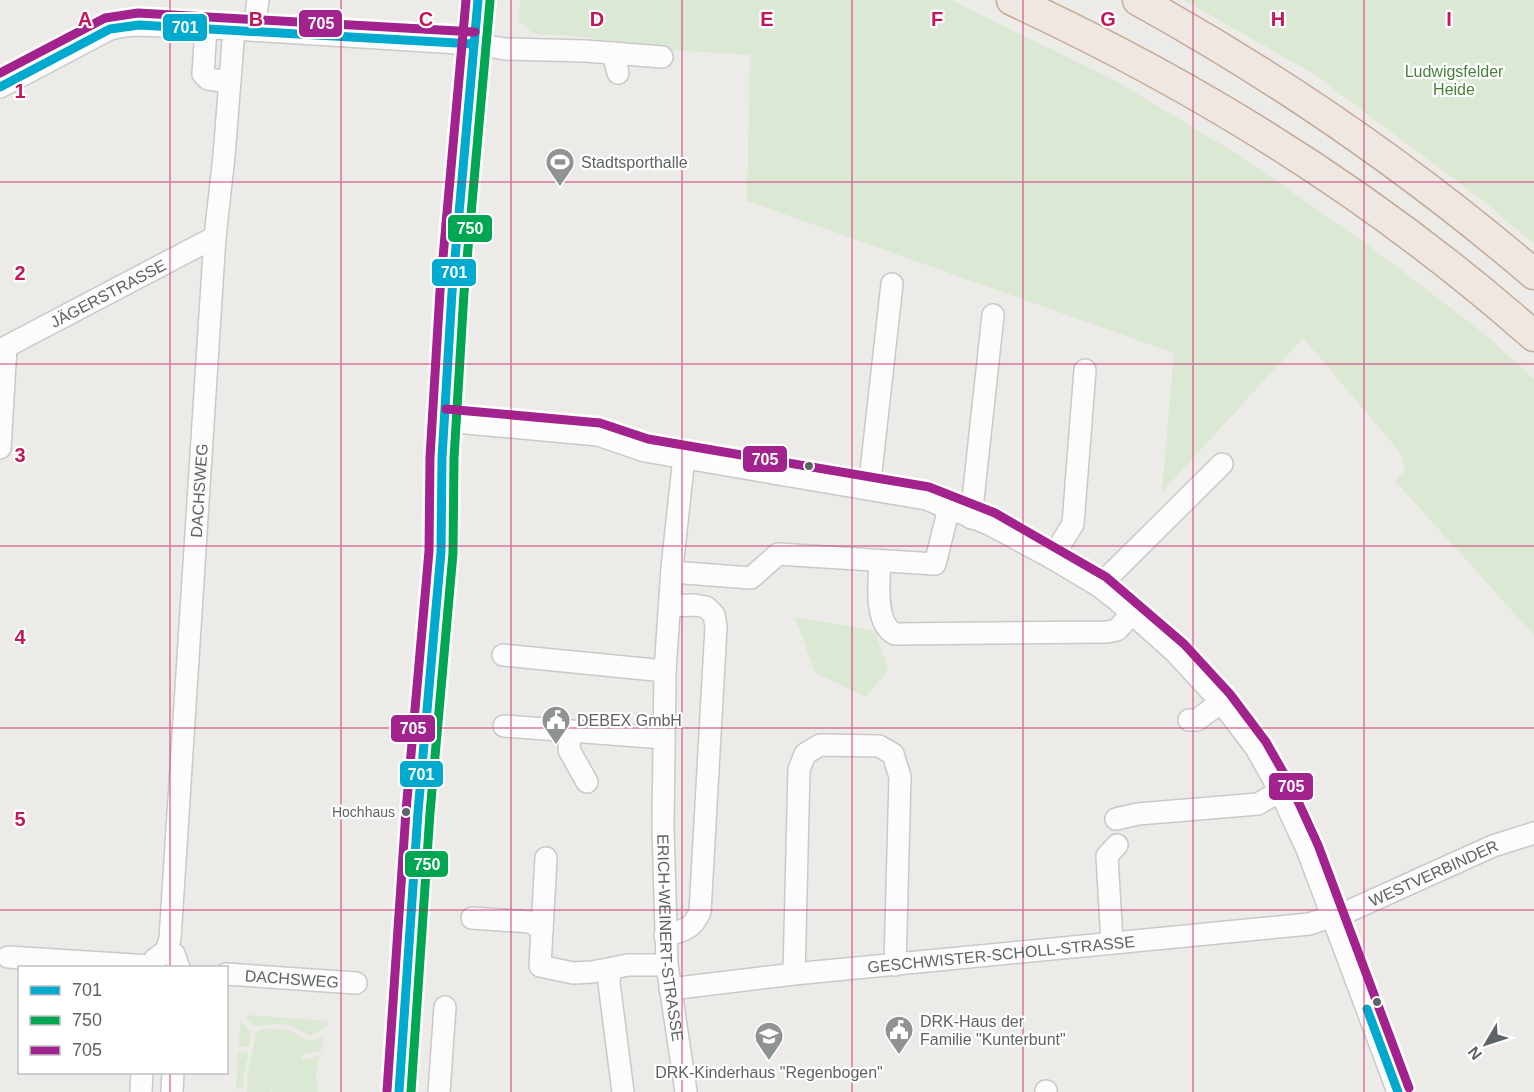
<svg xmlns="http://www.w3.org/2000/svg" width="1534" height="1092" font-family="Helvetica,sans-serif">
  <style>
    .green { fill: #dbe8d4 }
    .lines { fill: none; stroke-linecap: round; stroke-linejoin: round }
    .minor-casing { stroke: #c9c9c8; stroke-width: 24 }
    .major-casing { stroke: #d4c5b8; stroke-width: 28 }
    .highway-casing { stroke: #c4aa96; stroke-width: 33 }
    .minor { stroke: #fcfcfc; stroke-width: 21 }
    .major { stroke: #f3eee9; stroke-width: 26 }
    .highway { stroke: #efe8e2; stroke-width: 30 }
    .bus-1-casing { stroke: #fff; stroke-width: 14 }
    .bus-2-casing { stroke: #fff; stroke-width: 14 }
    .bus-3-casing { stroke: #fff; stroke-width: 14 }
    .bus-1 { stroke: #00a9ce; stroke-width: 9 }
    .bus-2 { stroke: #00a651; stroke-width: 9 }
    .bus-3 { stroke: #a2238e; stroke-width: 9 }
    .grid { fill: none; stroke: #c2185b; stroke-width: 1.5; stroke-opacity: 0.55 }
    .bus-dot { fill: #5e6366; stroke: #fff; stroke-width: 2 }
    .labels { text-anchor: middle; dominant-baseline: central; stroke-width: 4.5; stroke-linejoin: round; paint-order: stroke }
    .bus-label { font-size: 14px; fill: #5e6366; stroke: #fff; text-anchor: end }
    .park-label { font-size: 16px; fill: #488239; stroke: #fff }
    .poi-label { font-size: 16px; fill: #5e6366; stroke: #fff; text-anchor: start }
    .street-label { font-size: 16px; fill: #5e6366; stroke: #fff }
    .grid-label { font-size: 20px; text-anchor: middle; font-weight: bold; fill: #c2185b; stroke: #fff; stroke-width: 4.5; stroke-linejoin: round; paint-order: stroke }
    .line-badge { stroke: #fff; stroke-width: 2 }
    .badge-label { font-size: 16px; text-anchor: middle; font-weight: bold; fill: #fff }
  </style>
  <rect width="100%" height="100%" fill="#edebe8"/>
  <path class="green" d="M521,0H951L1116,81L1242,157L1379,253L1487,336L1534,379V635L1395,481L1405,470L1400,452L1303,338L1162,492L1174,353L747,201L750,55L654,49L599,39L562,35H540L530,31L518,21Z
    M1184,0H1534V244L1485,202L1312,73Z
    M795,617L875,631L888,670L866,697L815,673Z
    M247,1015L328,1021L327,1026L311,1036L290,1026L281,1024L254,1026L247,1020Z
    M240,1020L250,1032V1047H239Z
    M264,1029L289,1030L308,1041L324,1037L321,1051L302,1055L301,1060L319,1056L316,1074L318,1092H272V1090L271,1092H247L248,1071L256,1032Z
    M238,1052L247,1053L248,1056L244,1071L243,1088L236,1089Z"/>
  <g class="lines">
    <g class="minor-casing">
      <g id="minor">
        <path d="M206,27L203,74L208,79L230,82"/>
        <path d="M254,30L258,0"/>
        <path d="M613,53L618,73"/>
        <path d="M0,87L110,29L124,26L139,25L234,29L474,44L505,49L586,51L662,57"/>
        <path id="s1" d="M0,350L215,237"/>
        <path d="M445,421L598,435L645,451L926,499L989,524L1052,558L1099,586L1117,600L1175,652L1221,702L1256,748L1280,791L1307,849L1398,1092"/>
        <path d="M0,448L6,347"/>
        <path id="s2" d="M684,457L672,568L665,671L663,827L667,965L686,1092"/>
        <path d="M869,489L892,284"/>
        <path d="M971,518L993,315"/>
        <path d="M1052,558L1073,524L1085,370"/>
        <path d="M880,561C879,581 874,624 895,634L1107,632L1117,630L1132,613"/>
        <path d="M672,572L751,578L778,554L935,564L949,508"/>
        <path d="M1099,586L1222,464"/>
        <path d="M503,655L665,671"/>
        <path d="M1189,720H1197L1221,702"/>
        <path d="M504,726L664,738"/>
        <path d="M570,731L569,750L587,782"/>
        <path d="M1116,819L1138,814L1258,804L1280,791"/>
        <path d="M546,858L540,966L573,973L592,972L628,965H667"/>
        <path d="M472,918L530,922L542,929"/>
        <path d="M665,936C683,930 692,930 700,912L716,627L714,615L706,607L694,605L670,606"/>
        <path d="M1112,943L1107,856L1117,845"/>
        <path d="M166,951L174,954L179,968"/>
        <path d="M8,957L150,966"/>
        <path id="s3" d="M150,968L155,959L166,951L170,939L215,237L224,156L234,29"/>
        <path d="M610,969L609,983L623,1092"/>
        <path id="s4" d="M226,974L356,983"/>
        <path d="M794,974L799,770L805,754L820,745L879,746L893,754L900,777L895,965"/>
        <path id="s5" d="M670,989L794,974L1309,924L1349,911L1493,846L1534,833"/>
        <path d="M1046,1091V1092"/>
        <path d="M141,1092L142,1072"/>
        <path d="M172,1092L173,1072"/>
        <path d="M439,1092L445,1007"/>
      </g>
    </g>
    <g class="major-casing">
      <path id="major" d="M399,1092L418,812L441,552L442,458L452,292L478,0"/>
    </g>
    <g class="highway-casing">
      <path id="highway" d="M1012,0C1200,87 1379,199 1534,336
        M1138,0C1279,78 1411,169 1534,274"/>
    </g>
    <use href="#minor" class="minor"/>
    <use href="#major" class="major"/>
    <use href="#highway" class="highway"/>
    <g class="bus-1-casing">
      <path id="bus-1" d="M0,87L110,29L139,25L474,44
        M1367,1009L1398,1092
        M399,1092L418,812L441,552L442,458L452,292L478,0"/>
    </g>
    <g class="bus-2-casing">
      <path id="bus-2" d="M411,1092L430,813L453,553L454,458L464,293L490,1"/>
    </g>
    <g class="bus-3-casing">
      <path id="bus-3" d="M0,73L105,18L138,13L475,32
        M446,409L600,423L648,439L929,487L995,513L1106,577L1184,644L1230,694L1266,742L1291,786L1318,845L1409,1088
        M387,1091L406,811L429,551L430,457L440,291L466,0"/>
    </g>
    <use href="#bus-1" class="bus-1"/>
    <use href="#bus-2" class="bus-2"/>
    <use href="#bus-3" class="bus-3"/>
  </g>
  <path class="grid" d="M170,0V968M341,0V1092M511,0V1092M682,0V1092M852,0V1092M1023,0V1092M1193,0V1092M1364,0V1092M0,182H1534M0,364H1534M0,546H1534M0,728H1534M0,910H1534M170,1072V1092"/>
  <defs>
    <g id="stadium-pin" transform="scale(1.5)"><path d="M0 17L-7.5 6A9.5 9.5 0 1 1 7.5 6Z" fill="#909394" stroke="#fff"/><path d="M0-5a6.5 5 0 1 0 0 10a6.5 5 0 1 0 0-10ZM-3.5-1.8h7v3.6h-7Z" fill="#fff"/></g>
    <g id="civic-pin" transform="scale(1.5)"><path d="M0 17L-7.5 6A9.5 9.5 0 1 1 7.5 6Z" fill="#909394" stroke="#fff"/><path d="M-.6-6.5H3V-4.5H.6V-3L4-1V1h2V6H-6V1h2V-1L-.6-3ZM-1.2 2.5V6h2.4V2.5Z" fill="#fff"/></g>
    <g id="school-pin" transform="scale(1.5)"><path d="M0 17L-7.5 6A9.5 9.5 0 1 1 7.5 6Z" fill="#909394" stroke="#fff"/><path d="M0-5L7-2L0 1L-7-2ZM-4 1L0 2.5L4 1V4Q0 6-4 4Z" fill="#fff"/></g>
  </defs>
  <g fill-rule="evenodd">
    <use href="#stadium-pin" x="560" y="162"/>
    <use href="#civic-pin" x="556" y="720"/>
    <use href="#civic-pin" x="899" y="1030"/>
    <use href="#school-pin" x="769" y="1036"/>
  </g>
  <g class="bus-dot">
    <circle cx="809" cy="466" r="5"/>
    <circle cx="406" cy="812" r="5"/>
    <circle cx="1377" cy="1002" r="5"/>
  </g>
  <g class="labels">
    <g class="bus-label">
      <text x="395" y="812">Hochhaus</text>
    </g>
    <g class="park-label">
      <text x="1454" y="71">Ludwigsfelder<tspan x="1454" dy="18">Heide</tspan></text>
    </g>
    <g class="poi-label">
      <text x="581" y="162">Stadtsporthalle</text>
      <text x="577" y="720">DEBEX GmbH</text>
      <text x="920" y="1021">DRK-Haus der<tspan x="920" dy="18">Familie "Kunterbunt"</tspan></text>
      <text x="769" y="1072" text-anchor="middle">DRK-Kinderhaus "Regenbogen"</text>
    </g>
    <g class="street-label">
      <text stroke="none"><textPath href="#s1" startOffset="122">JÄGERSTRASSE</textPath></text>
      <text stroke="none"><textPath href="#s3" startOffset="486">DACHSWEG</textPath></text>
      <text stroke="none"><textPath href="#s5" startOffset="777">WESTVERBINDER</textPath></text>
      <text stroke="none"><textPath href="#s2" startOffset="482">ERICH-WEINERT-STRASSE</textPath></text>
      <text stroke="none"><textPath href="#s5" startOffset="333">GESCHWISTER-SCHOLL-STRASSE</textPath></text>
      <text stroke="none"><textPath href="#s4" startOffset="66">DACHSWEG</textPath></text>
    </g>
  </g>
  <g class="grid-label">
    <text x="85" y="26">A</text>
    <text x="256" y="26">B</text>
    <text x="426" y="26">C</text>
    <text x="597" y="26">D</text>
    <text x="767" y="26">E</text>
    <text x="937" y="26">F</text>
    <text x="1108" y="26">G</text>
    <text x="1278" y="26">H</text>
    <text x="1449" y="26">I</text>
    <text x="20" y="98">1</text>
    <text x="20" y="280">2</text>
    <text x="20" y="462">3</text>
    <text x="20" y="644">4</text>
    <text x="20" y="826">5</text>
  </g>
  <g class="line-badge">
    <rect x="298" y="9" width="45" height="29" rx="6" fill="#a2238e"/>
    <rect x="162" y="13" width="46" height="29" rx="6" fill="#00a9ce"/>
    <rect x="447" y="214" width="46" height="29" rx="6" fill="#00a651"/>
    <rect x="431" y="258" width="46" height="29" rx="6" fill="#00a9ce"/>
    <rect x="742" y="445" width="46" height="28" rx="6" fill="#a2238e"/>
    <rect x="390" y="714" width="46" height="29" rx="6" fill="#a2238e"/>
    <rect x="399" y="760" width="45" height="28" rx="6" fill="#00a9ce"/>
    <rect x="1268" y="772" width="46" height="29" rx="6" fill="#a2238e"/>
    <rect x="404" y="850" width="45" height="28" rx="6" fill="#00a651"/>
  </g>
  <g class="badge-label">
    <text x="321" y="29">705</text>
    <text x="185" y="33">701</text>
    <text x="470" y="234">750</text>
    <text x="454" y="278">701</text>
    <text x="765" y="465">705</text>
    <text x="413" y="734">705</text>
    <text x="421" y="780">701</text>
    <text x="1291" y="792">705</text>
    <text x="427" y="870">750</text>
  </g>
  <rect x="18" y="966" width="210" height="108" fill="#ffffff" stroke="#bfc1c2" stroke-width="1.5"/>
  <rect x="30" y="986" width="30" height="9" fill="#00a9ce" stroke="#bfc1c2" stroke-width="1.5"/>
  <text x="72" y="996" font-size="18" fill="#5e6366">701</text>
  <rect x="30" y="1016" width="30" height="9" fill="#00a651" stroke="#bfc1c2" stroke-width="1.5"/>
  <text x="72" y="1026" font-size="18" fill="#5e6366">750</text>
  <rect x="30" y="1046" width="30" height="9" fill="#a2238e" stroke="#bfc1c2" stroke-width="1.5"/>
  <text x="72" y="1056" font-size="18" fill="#5e6366">705</text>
  <g transform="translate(1486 1044) rotate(231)" stroke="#ffffff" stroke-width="4.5" paint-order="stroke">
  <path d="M0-4.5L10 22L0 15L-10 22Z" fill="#5e6366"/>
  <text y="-9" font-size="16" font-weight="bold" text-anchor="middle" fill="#5e6366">N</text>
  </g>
</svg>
